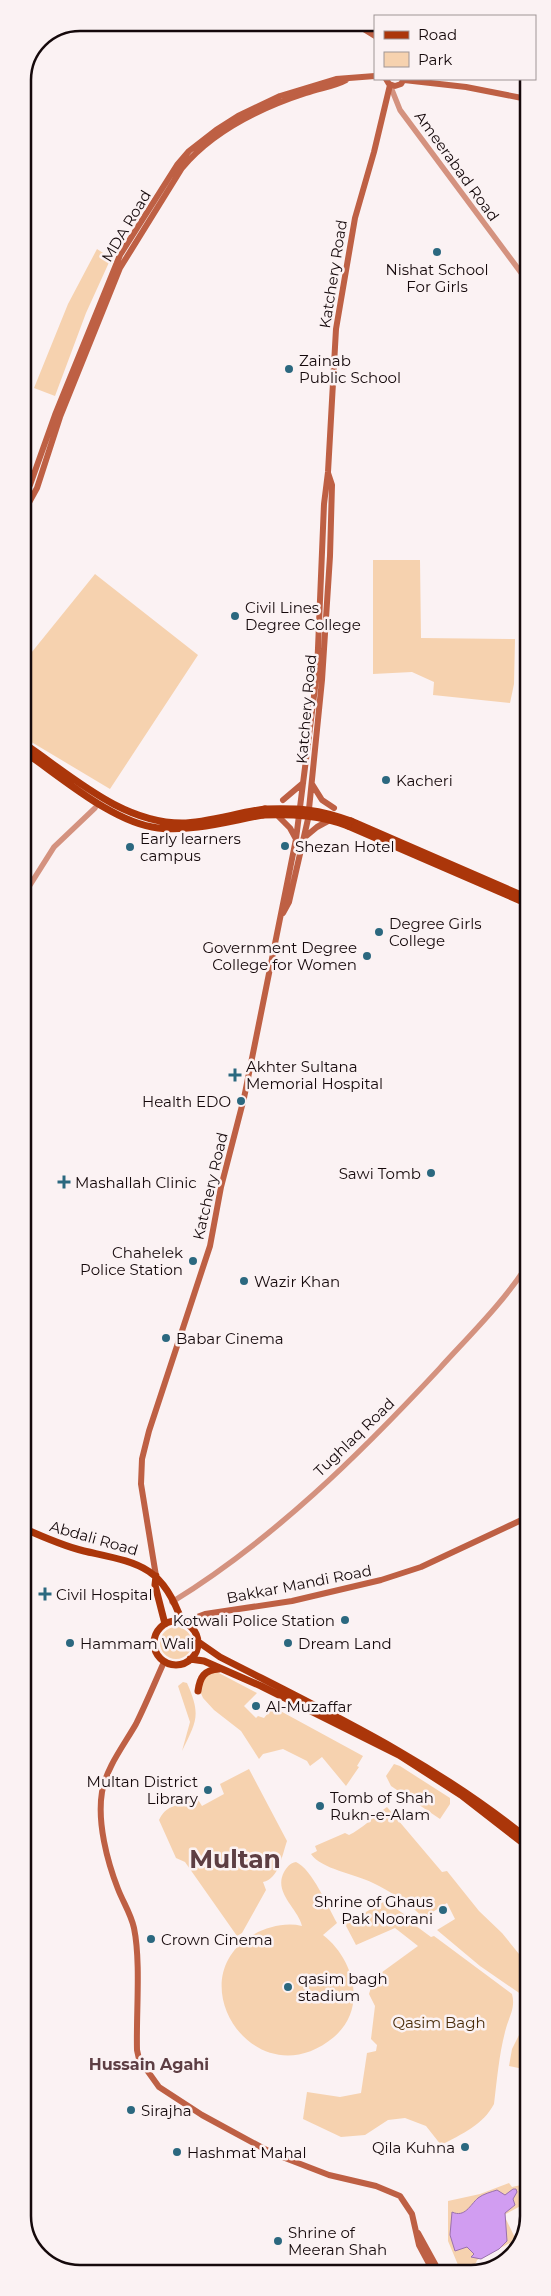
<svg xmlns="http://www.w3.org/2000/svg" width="551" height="2296" font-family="Montserrat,sans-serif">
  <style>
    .green { fill: #f6d2af }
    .water { fill: #d19df1; stroke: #9971ac }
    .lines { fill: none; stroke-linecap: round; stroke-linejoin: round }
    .tertiary { stroke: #d4927f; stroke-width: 5.5 }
    .secondary { stroke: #be6044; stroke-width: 6 }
    .primary { stroke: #ab360a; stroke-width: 7 }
    .primary-bridge { stroke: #ab360a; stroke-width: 7 }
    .poi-dot { fill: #2b687f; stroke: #fbf2f3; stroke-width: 2 }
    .labels { text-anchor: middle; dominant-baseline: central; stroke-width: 5; stroke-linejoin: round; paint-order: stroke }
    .street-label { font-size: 15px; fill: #15090b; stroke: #fbf2f3 }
    .poi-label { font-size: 15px; fill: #15090b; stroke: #fbf2f3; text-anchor: start }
    .park-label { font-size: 15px; fill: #4a2d0b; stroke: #fbf2f3 }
    .neighbourhood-label { font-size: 16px; font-weight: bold; fill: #5d3e43; stroke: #fbf2f3 }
    .town-label { font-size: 25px; font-weight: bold; fill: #5d3e43; stroke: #fbf2f3 }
    .rim { fill: none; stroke: #15090b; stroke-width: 2.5 }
  </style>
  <rect width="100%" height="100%" fill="#fbf2f3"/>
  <path class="green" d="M97,249L111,258L86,313L55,396L34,388L68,304Z
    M373,560H420L421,638L515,639L514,684L510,703L433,695L434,682L412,672L373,674Z
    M95,574L198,655L110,789L23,737V663Z
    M160 1643a16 16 0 1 1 32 0a16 16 0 1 1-32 0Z
    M215,1671L257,1693L244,1706L256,1718L258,1716L264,1718L273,1707L363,1756L357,1766L359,1767L346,1786L322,1757L310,1766L307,1761L283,1749L263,1754L259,1759L241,1731L214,1710L203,1698L200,1691L205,1677Z
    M183,1682L187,1683C201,1715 197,1720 182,1751L190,1722L178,1686Z
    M394,1764L400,1766L450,1798V1804L440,1819L391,1786L386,1776Z
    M249,1769L287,1841C282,1855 279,1879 263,1882L266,1890L242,1933L237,1936L185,1862L176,1858L159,1820C165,1808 170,1808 181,1803C186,1802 190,1797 195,1795L202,1806L224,1794L220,1784Z
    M387,1807L442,1872L447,1871L479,1911L502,1933L528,1965L526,1978L528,1993L525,1997L480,1966L437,1930L455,1919L447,1903L423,1918C411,1904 390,1891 373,1883C355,1874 321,1869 311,1854L317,1851L315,1846L345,1833L349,1835C362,1829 374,1816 387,1807Z
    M296,1862C312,1869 328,1907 337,1923L323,1935C354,1959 368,2008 334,2037C257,2101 177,1982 251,1936C266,1927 285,1922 302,1926C298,1908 273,1893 284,1872C287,1867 290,1863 296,1862Z
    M385,1901L414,1921L412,1923L431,1937L434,1936L512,1994C516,2009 508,2018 505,2032C499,2055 497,2080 494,2104C483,2125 462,2134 441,2145L426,2126L405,2118L388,2120L365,2135L341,2137L303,2119L307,2092L340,2097L361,2093L367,2053L376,2051L377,2045L371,2039L375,2006L369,1994L374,1978L418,1946L395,1928L356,1945L345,1924Z
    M521,2031L528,2043V2070L509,2066L512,2049Z
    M509,2183L512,2187L521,2185L528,2202L504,2215L516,2240L477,2260L476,2263L461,2272L448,2241V2201L480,2194Z"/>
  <path class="water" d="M513,2189H516L517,2192L513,2199L515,2205L505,2213L507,2241L499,2249L481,2259L471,2257L474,2254L467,2247L455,2251L450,2235L452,2212C465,2218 470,2205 478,2198C483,2194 491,2192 497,2190L505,2195Z"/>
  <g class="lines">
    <path class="tertiary" d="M390,85L400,110L528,282
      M23,896L54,847L95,808
      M172,1602C274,1539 359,1455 440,1368C470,1335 504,1302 528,1264"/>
    <path class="secondary" d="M354,23L375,36
      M386,79L389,84L395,86L401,84L404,79
      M404,80L466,87L527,99
      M23,495L30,485L55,415L120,255L177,165L189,151L216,130L238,116L280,96L336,79L375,76
      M26,508L37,488L60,417L120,268L182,168C213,131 260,108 306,93C319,88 333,87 346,80
      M312,784L322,800L334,808
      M283,800L303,783
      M279,817L290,828L296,839
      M305,837L317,827L328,821
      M283,913L289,902L308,819L322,680L330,556L332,485L328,473
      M156,1576L141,1484L142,1459L149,1431L210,1246L221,1187L244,1098L296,839L317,672L324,504L328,472L336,329L355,218L374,152L390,85
      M184,1622L205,1614L292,1601L381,1580L421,1567L528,1517
      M164,1662C155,1682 146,1704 136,1724C124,1745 106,1768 102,1792C97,1822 107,1861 118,1889C123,1902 131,1914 134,1928C141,1962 136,2013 137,2050L139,2059L159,2087L202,2115L272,2153L329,2175L376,2186L400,2196L412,2214L419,2245L434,2273
      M418,2233L440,2273"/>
    <path class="primary" d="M23,505L27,512L23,522
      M23,743C71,775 121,823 182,823C206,823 240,812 265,809
      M23,751C60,776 113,823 158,828C192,832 229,821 263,815
      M351,821L528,898
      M348,826L528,904
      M23,1528C43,1537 63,1546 84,1551C137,1563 162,1564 182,1622
      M156,1576L155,1585L165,1624
      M154 1643a22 22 0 1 1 44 0a22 22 0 1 1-44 0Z
      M197,1641L220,1657C327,1712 434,1762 528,1839
      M190,1659L204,1661L261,1686L399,1755L461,1795L528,1847
      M198,1691C200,1677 204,1670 219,1669"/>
    <path class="primary-bridge" d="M265,809C300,808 318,809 351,821
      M263,815C293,814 320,815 348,826"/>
  </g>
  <g class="poi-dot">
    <circle cx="437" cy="252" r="5"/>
    <circle cx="289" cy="369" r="5"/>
    <circle cx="235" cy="616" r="5"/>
    <circle cx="386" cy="780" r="5"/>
    <circle cx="285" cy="846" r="5"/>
    <circle cx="130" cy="847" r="5"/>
    <circle cx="379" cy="932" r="5"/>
    <circle cx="367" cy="956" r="5"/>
    <path d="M232.5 1067.5h5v5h5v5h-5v5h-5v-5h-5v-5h5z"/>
    <circle cx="241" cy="1101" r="5"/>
    <circle cx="431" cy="1173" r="5"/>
    <path d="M61.5 1174.5h5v5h5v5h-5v5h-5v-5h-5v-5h5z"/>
    <circle cx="193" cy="1261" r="5"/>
    <circle cx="244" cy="1281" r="5"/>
    <circle cx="166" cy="1338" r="5"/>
    <path d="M42.5 1586.5h5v5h5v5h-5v5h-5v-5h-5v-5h5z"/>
    <circle cx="345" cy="1620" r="5"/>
    <circle cx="70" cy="1643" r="5"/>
    <circle cx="288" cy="1643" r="5"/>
    <circle cx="256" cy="1706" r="5"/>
    <circle cx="208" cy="1790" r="5"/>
    <circle cx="320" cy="1806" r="5"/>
    <circle cx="443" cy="1910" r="5"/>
    <circle cx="151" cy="1939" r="5"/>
    <circle cx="288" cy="1987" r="5"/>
    <circle cx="131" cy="2110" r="5"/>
    <circle cx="465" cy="2147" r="5"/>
    <circle cx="177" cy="2152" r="5"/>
    <circle cx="278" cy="2241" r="5"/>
  </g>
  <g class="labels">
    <g class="street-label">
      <text transform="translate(457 166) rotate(54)">Ameerabad Road</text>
      <text transform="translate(126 226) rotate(-59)">MDA Road</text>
      <text transform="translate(333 274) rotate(-81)">Katchery Road</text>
      <text transform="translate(306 709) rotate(-85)">Katchery Road</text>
      <text transform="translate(210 1186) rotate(-77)">Katchery Road</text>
      <text transform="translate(354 1437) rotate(-44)">Tughlaq Road</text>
      <text transform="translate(94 1538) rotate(16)">Abdali Road</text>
      <text transform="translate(299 1584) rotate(-11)">Bakkar Mandi Road</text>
    </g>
    <g class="poi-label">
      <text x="437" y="269" text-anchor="middle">Nishat School<tspan x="437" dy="17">For Girls</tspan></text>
      <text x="299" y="360">Zainab<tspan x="299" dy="17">Public School</tspan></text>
      <text x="245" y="607">Civil Lines<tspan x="245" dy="17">Degree College</tspan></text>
      <text x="396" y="780">Kacheri</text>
      <text x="140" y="838">Early learners<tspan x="140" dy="17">campus</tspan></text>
      <text x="295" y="846">Shezan Hotel</text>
      <text x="389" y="923">Degree Girls<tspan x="389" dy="17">College</tspan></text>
      <text x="357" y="947" text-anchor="end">Government Degree<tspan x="357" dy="17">College for Women</tspan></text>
      <text x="246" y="1066">Akhter Sultana<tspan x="246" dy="17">Memorial Hospital</tspan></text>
      <text x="231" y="1101" text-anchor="end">Health EDO</text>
      <text x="421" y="1173" text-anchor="end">Sawi Tomb</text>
      <text x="75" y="1182">Mashallah Clinic</text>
      <text x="183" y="1252" text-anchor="end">Chahelek<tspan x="183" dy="17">Police Station</tspan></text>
      <text x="254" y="1281">Wazir Khan</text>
      <text x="176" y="1338">Babar Cinema</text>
      <text x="56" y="1594">Civil Hospital</text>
      <text x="335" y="1620" text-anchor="end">Kotwali Police Station</text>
      <text x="80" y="1643">Hammam Wali</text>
      <text x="298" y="1643">Dream Land</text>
      <text x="266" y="1706">Al-Muzaffar</text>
      <text x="198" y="1781" text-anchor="end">Multan District<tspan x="198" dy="17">Library</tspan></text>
      <text x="330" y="1797">Tomb of Shah<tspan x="330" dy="17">Rukn-e-Alam</tspan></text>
      <text x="433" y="1901" text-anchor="end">Shrine of Ghaus<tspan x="433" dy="17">Pak Noorani</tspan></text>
      <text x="161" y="1939">Crown Cinema</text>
      <text x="298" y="1978">qasim bagh<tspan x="298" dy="17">stadium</tspan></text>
      <text x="141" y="2110">Sirajha</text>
      <text x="455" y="2147" text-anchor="end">Qila Kuhna</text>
      <text x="187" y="2152">Hashmat Mahal</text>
      <text x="288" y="2232">Shrine of<tspan x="288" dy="17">Meeran Shah</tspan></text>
    </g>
    <g class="park-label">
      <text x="439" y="2022">Qasim Bagh</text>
    </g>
    <g class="neighbourhood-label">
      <text x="149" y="2064">Hussain Agahi</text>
    </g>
    <g class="town-label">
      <text x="235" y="1859">Multan</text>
    </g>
  </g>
  <path d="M0 0H551V2296H0ZM80 31H471A49 49 0 0 1 520 80V2216A49 49 0 0 1 471 2265H80A49 49 0 0 1 31 2216V80A49 49 0 0 1 80 31Z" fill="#fbf2f3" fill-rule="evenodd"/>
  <path class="rim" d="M80 31H471A49 49 0 0 1 520 80V2216A49 49 0 0 1 471 2265H80A49 49 0 0 1 31 2216V80A49 49 0 0 1 80 31Z"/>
  <rect x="374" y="15" width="162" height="65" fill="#fbf2f3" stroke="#9f9596"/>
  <rect x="384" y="31" width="25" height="8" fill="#ab360a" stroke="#9f9596"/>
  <text x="418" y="40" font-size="15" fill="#15090b">Road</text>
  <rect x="384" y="52" width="25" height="15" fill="#f6d2af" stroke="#9f9596"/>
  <text x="418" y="65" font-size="15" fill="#15090b">Park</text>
</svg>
